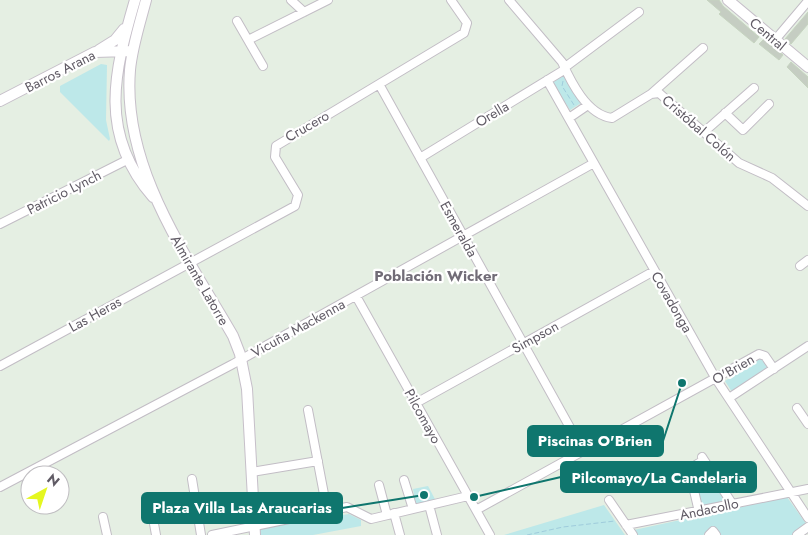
<svg xmlns="http://www.w3.org/2000/svg" width="808" height="535" font-family="Jost,sans-serif">
  <style>
    .green { fill: #bde8e9 }
    .building { fill: #c5cdc2; stroke: #c6d4c0 }
    .lines { fill: none; stroke-linecap: round; stroke-linejoin: round }
    .street-casing { stroke: #c2bdc5; stroke-width: 10 }
    .secondary-casing { stroke: #c6bfc9; stroke-width: 12 }
    .path { stroke: #9fccdc; stroke-width: 1; stroke-dasharray: 5 2.5; stroke-linecap: butt }
    .street { stroke: #fff; stroke-width: 8 }
    .secondary { stroke: #fff; stroke-width: 10 }
    .labels { text-anchor: middle; dominant-baseline: central; stroke-width: 4.5; stroke-linejoin: round; paint-order: stroke }
    .street-label { font-size: 14px; fill: #605b65; stroke: #fff }
    .neighbourhood-label { font-size: 15px; font-weight: bold; fill: #716c77; stroke: #fff }
    .leader { fill: none; stroke: #0f766e; stroke-width: 2 }
    .callout-dot { fill: #0f766e; stroke: #fff; stroke-width: 2 }
    .callout { fill: #0f766e; stroke: #0f766e; stroke-width: 2 }
    .callout-label { font-size: 15px; text-anchor: middle; font-weight: bold; fill: #fff }
  </style>
  <rect width="100%" height="100%" fill="#e5efe3"/>
  <path class="green" d="M101,64L107,65L106,120L110,139L109,141L60,92V86Z
    M564,75L581,103L570,110L552,83Z
    M763,357L770,368L732,392L725,381Z
    M704,464L728,501L702,507L693,471Z
    M428,486L436,501L416,504L413,489Z
    M787,497L807,525L793,535H719L713,528L703,535H637L634,530Z
    M604,505L625,535H504Z
    M349,514L361,520V526L313,535H259V528Z"/>
  <path class="building" d="M707,0H719L723,6L759,37L754,43L719,14L721,12Z
    M808,12V24L791,44L785,39Z
    M764,39L783,55L779,60L759,44Z
    M791,62L808,77V88L787,67Z"/>
  <g class="lines">
    <g class="street-casing">
      <path id="street" d="M291,0L304,12
        M509,0L562,62C571,82 587,115 612,118L651,94L659,93L739,163L772,178L808,206
        M237,21L263,66
        M248,40L328,0
        M775,40L808,1
        M564,68L639,12
        M547,80L716,379L808,518
        M379,84L583,451
        M651,94L703,48
        M725,113L743,130L769,104
        M569,118L588,105
        M704,132L754,88
        M420,158L564,70
        M0,224L129,159
        M800,266L808,260
        M356,296L490,535
        M0,366L295,206L298,195L275,157L276,146L464,33L467,23L451,0
        M729,398L808,346
        M416,403L654,271
        M797,408L808,424
        M308,410L327,510
        M702,457L733,505
        M252,472L318,461
        M192,479L201,535
        M404,480L413,509
        M379,485L387,515
        M0,487L233,364L594,163
        M609,500L633,535
        M150,501L156,535
        M429,505L437,535
        M476,510L759,354L765,356L774,369
        M699,512L689,469L704,460
        M394,513L400,535
        M103,517L107,535
        M626,525L808,489
        M212,535L347,507L371,519L468,496
        M709,535L713,531L716,535
        M797,535L808,527"/>
    </g>
    <g class="secondary-casing">
      <path id="secondary" d="M135,0C114,72 98,134 153,197
        M146,0C140,23 132,47 130,70C122,168 187,256 233,336L240,354L247,389L255,535
        M728,0L808,67
        M99,50L115,40L124,29
        M0,101L95,52L127,51"/>
    </g>
    <path class="path" d="M563,81L562,86L574,105
      M527,535L563,527L615,521"/>
    <use href="#street" class="street"/>
    <use href="#secondary" class="secondary"/>
  </g>
  <g class="labels">
    <g class="street-label">
      <text transform="translate(768 34) rotate(40)">Central</text>
      <text transform="translate(60 71) rotate(-27)">Barros Arana</text>
      <text transform="translate(492 114) rotate(-31)">Orella</text>
      <text transform="translate(307 126) rotate(-30)">Crucero</text>
      <text transform="translate(699 128) rotate(41)">Cristóbal Colón</text>
      <text transform="translate(64 192) rotate(-27)">Patricio Lynch</text>
      <text transform="translate(459 229) rotate(61)">Esmeralda</text>
      <text transform="translate(200 280) rotate(60)">Almirante Latorre</text>
      <text transform="translate(672 302) rotate(60)">Covadonga</text>
      <text transform="translate(95 314) rotate(-29)">Las Heras</text>
      <text transform="translate(298 328) rotate(-29)">Vicuña Mackenna</text>
      <text transform="translate(535 337) rotate(-29)">Simpson</text>
      <text transform="translate(733 369) rotate(-30)">O'Brien</text>
      <text transform="translate(423 416) rotate(61)">Pilcomayo</text>
      <text transform="translate(709 509) rotate(-12)">Andacollo</text>
    </g>
    <g class="neighbourhood-label">
      <text x="436" y="276">Población Wicker</text>
    </g>
  </g>
  <path class="leader" d="M682 383L663 441M474 497L561 477M424 495L342 508"/>
  <g class="callout-dot">
    <circle cx="682" cy="383" r="5"/>
    <circle cx="474" cy="497" r="5"/>
    <circle cx="424" cy="495" r="5"/>
  </g>
  <g class="callout">
    <rect x="528" y="426" width="135" height="30" rx="5"/>
    <rect x="561" y="462" width="195" height="30" rx="5"/>
    <rect x="142" y="493" width="200" height="30" rx="5"/>
  </g>
  <g class="callout-label">
    <text x="595" y="446">Piscinas O'Brien</text>
    <text x="659" y="483">Pilcomayo/La Candelaria</text>
    <text x="242" y="513">Plaza Villa Las Araucarias</text>
  </g>
  <g transform="translate(45 490) rotate(40)"><circle r="24" fill="#ffffff" stroke="#bfbdc1"/>
  <path d="M0-4L9 19L0 12L-9 19Z" fill="#e5f720"/>
  <text y="-8" font-size="14" font-weight="bold" text-anchor="middle" fill="#605b65">N</text>
  </g>
</svg>
